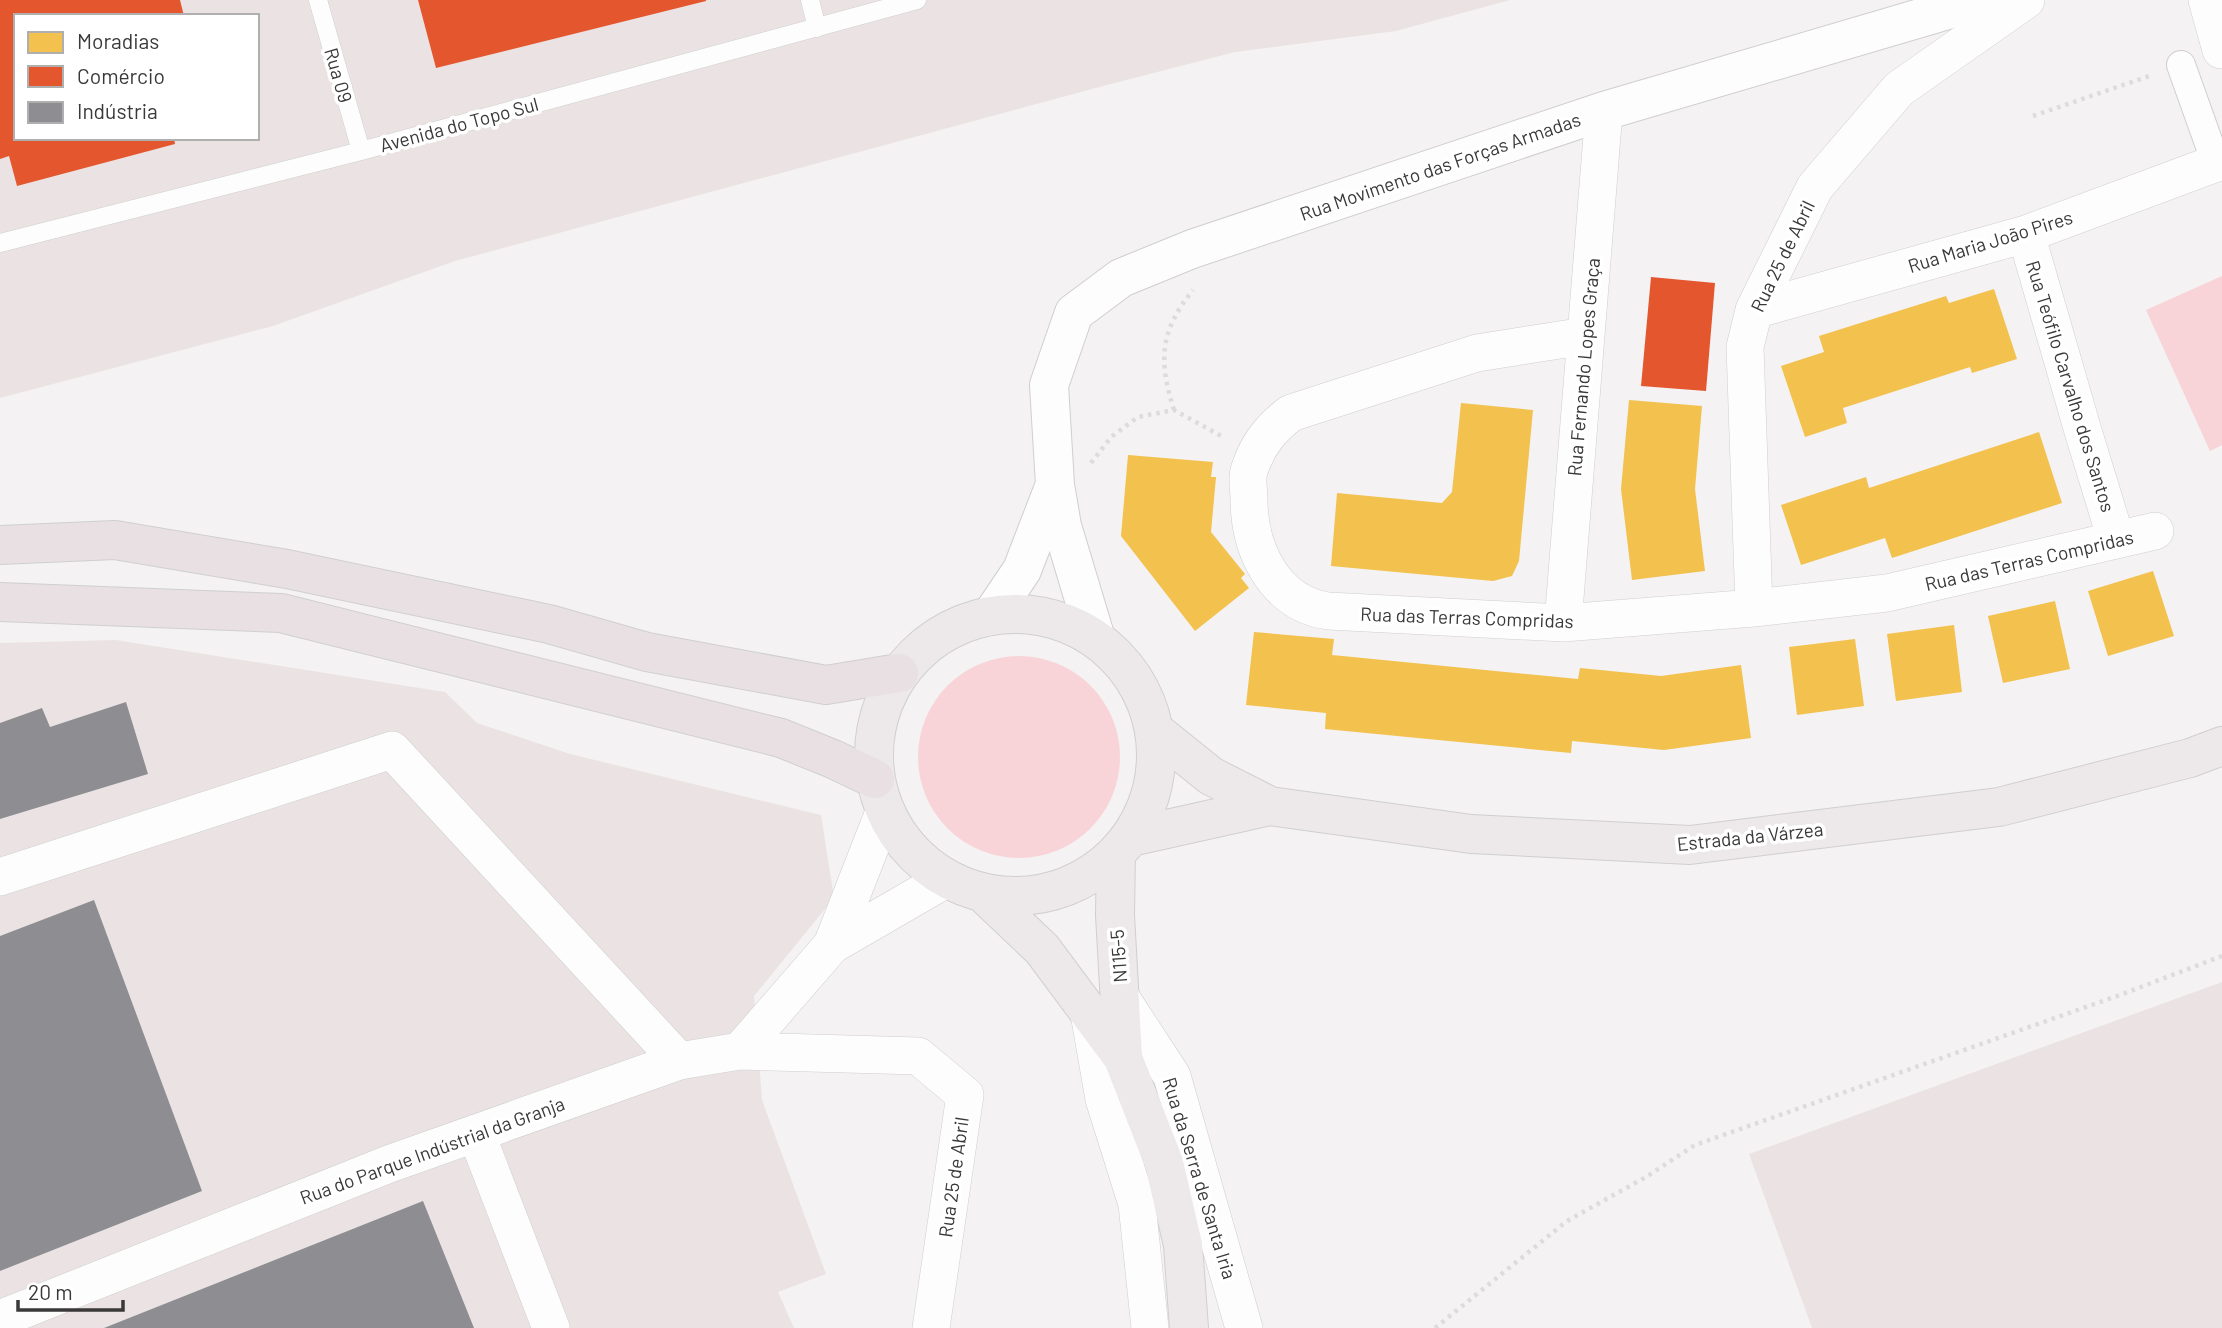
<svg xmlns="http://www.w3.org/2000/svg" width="2222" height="1328" font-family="Barlow,sans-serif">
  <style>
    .built { fill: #ebe3e3; fill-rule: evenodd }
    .green { fill: #f8d4d8 }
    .homes { fill: #f2c14e }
    .shops { fill: #e4572e }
    .industry { fill: #8d8d92 }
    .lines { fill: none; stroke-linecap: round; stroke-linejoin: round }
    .service-casing { stroke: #d0cece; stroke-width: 19 }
    .pedestrian-casing { stroke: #d0cece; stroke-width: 30 }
    .minor-casing { stroke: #d0cece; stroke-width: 38 }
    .tertiary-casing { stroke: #d0cece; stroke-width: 40 }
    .primary-casing { stroke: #d0cfcf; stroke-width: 40 }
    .trunk-casing { stroke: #d0cfcf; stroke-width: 40 }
    .path { stroke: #dcdcdc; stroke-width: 4.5; stroke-dasharray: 3.5 5; stroke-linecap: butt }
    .service { stroke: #fdfdfd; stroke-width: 18 }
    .pedestrian { stroke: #fdfdfd; stroke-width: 28 }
    .minor { stroke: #fdfdfd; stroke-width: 37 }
    .tertiary { stroke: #fdfdfd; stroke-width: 38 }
    .primary { stroke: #ede8e9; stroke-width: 38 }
    .trunk { stroke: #e8e0e2; stroke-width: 38 }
    .labels { text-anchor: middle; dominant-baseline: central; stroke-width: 7; stroke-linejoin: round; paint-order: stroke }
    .street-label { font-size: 19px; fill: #3a3838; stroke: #fff }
  </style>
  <rect width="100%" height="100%" fill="#f4f2f2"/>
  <path class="built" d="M0,0H1510L1396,31L1235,52L1107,85L455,261L273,326L0,398ZM16,16H257V138H16Z
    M116,640L445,692L477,723L570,754L821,815L834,898L754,996L762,1100L826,1274L778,1292L794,1328H0V643Z
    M2222,982V1328H1812L1749,1154Z"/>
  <path class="green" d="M2222,276V445L2210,451L2146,310Z
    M918 757a101 101 0 1 1 202 0a101 101 0 1 1-202 0Z"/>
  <path class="homes" d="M1994,289L2017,359L1972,373L1970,367L1843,408L1847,423L1805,437L1781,366L1824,352L1819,336L1946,296L1949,303Z
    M1629,400L1702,406L1695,489L1705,571L1632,580L1621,489Z
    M1461,403L1533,410L1519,561L1512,576L1493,581L1331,566L1337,493L1442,503L1452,492Z
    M2039,432L2062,503L1892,558L1885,538L1801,565L1781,505L1866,477L1869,488Z
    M1128,455L1213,462L1211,477H1216L1211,532L1245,574L1241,578L1249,588L1195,631L1121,536Z
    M2153,571L2174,636L2108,656L2088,591Z
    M2055,601L2070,669L2003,683L1988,616Z
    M1954,625L1962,692L1896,701L1887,634Z
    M1254,632L1334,639L1332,655L1578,679L1580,668L1661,676L1741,665L1751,738L1664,750L1572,741L1571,753L1325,729L1326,713L1246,705Z
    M1855,639L1864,706L1797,715L1789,647Z"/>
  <path class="shops" d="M0,0H180L184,16H16V138H174L175,144L17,186L9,156L0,159Z
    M418,0H706V1L436,68Z
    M1651,277L1715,283L1706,391L1641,386Z"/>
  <path class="industry" d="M126,702L148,774L0,819V723L42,708L50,727Z
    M94,900L202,1191L0,1271V936Z
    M423,1201L474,1328H104Z"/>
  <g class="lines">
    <g class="service-casing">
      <path id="service" d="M318,0L361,151
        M810,0L817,28
        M0,243L361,151L917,0"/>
    </g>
    <g class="pedestrian-casing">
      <path id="pedestrian" d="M2181,65L2216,163"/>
    </g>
    <g class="minor-casing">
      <path id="minor" d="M2207,0L2221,50
        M2026,234L2083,431L2116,539
        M1754,310L2026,234L2222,161
        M1585,336L1477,353L1291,413C1271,428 1258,444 1250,468C1246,477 1249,490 1249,499C1249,549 1274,603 1328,611L1563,623L1754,608L1887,593L2155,531
        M1754,608L1745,347L1754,310L1815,187L1899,89L2026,0
        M1563,623L1604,111
        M0,877L392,750L679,1061
        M832,945L884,812
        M1121,998L1172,1076L1244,1328
        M1089,1013L1104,1099L1137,1204L1150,1328
        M740,1051L832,945L946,879
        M476,1133L551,1328
        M0,1319L389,1164L679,1061L740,1051L918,1056L965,1095L931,1328"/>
    </g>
    <g class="tertiary-casing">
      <path id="tertiary" d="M991,616L1022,570L1054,487
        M1096,639L1062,526L1055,485L1049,385L1074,313L1121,278L1192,249L1604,111L1961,6L1989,0"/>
    </g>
    <g class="primary-casing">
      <path id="primary" d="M874 755a141 141 0 1 1 282 0a141 141 0 1 1-282 0Z
        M1155,731L1211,776L1270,806L1471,834L1690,845L1999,807L2190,758L2222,746
        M1131,837L1270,806
        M1116,854L1115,915L1123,1058
        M983,893L1042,949L1123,1058L1164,1163L1183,1245L1189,1328"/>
    </g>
    <g class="trunk-casing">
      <path id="trunk" d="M0,545L115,540L287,569L549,624L647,652L826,685L899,673
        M0,602L281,613L781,738L833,759L875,779"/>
    </g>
    <path class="path" d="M2033,116L2152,75
      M1174,410C1158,360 1160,331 1193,290
      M1091,463L1111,437L1138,417L1174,410L1223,437
      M1435,1328L1567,1221L1646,1177L1695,1145L2120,995L2222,956"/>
    <use href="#service" class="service"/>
    <use href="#pedestrian" class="pedestrian"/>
    <use href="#minor" class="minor"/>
    <use href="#tertiary" class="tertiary"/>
    <use href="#primary" class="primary"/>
    <use href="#trunk" class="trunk"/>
  </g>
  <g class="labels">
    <g class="street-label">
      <text transform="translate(339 75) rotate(74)">Rua 09</text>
      <text transform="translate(459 124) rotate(-15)">Avenida do Topo Sul</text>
      <text transform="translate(1440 166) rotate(-19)">Rua Movimento das Forças Armadas</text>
      <text transform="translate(1990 241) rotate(-17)">Rua Maria João Pires</text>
      <text transform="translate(1782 256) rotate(-64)">Rua 25 de Abril</text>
      <text transform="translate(1583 367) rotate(-85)">Rua Fernando Lopes Graça</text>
      <text transform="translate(2071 386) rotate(73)">Rua Teófilo Carvalho dos Santos</text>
      <text transform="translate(2029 560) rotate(-13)">Rua das Terras Compridas</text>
      <text transform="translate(1467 617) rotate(2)">Rua das Terras Compridas</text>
      <text transform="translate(1750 836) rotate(-6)">Estrada da Várzea</text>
      <text transform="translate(1118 956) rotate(-94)">N115-5</text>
      <text transform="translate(432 1150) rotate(-20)">Rua do Parque Indústrial da Granja</text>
      <text transform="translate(953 1177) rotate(-82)">Rua 25 de Abril</text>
      <text transform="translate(1200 1178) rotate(73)">Rua da Serra de Santa Iria</text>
    </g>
  </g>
  <rect x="14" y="14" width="245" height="126" fill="#ffffff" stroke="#b0afaf" stroke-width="2"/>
  <rect x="28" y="32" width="35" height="21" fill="#f2c14e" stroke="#b0afaf" stroke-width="2"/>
  <text x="77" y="49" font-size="21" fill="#3a3838">Moradias</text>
  <rect x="28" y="66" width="35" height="21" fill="#e4572e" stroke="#b0afaf" stroke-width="2"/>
  <text x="77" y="84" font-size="21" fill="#3a3838">Comércio</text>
  <rect x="28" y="102" width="35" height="21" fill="#8d8d92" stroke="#b0afaf" stroke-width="2"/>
  <text x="77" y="119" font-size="21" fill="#3a3838">Indústria</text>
  <path d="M18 1300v10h105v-10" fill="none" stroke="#3a3838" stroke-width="3.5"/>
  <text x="28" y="1300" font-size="21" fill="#3a3838" stroke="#ffffff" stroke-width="5" paint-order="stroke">20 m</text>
</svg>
